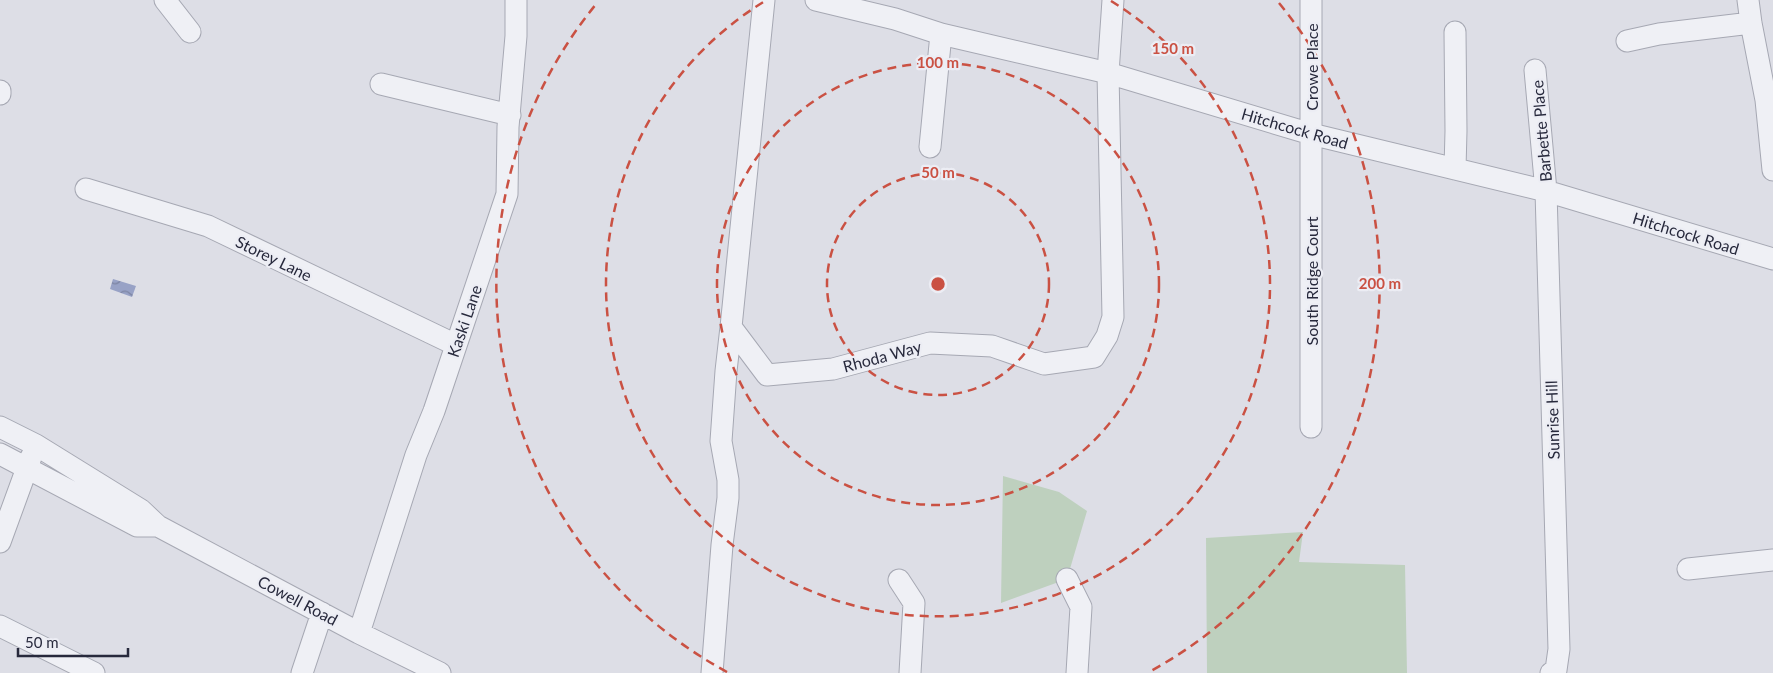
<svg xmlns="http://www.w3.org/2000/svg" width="1773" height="673" font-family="Lato,sans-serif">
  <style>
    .green { fill: #bed0be }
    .water { fill: url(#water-waves) }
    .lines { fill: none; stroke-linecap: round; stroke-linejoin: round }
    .minor-casing { stroke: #a6a8b3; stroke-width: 23 }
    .minor { stroke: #eff0f5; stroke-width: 21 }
    .ring { fill: none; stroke: #ca5143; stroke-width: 2.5; stroke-dasharray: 9 6 }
    .labels { text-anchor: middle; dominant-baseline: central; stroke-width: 4.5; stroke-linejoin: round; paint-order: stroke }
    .street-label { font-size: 16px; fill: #27293c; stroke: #ecedf4 }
    .centre { fill: #ca5143; stroke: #ecedf4; stroke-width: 2.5 }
    .ring-label { font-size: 15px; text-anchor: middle; font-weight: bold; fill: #ca5143; stroke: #ecedf4; stroke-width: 4.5; stroke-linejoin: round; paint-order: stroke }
  </style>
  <defs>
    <pattern id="water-waves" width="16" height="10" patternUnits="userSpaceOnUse" patternTransform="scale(1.25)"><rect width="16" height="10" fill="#98a2c6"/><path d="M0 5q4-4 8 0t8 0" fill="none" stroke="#7c84a2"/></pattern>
  </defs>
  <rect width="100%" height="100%" fill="#dddee6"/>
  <path class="green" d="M1003,476L1059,492L1087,511L1067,579L1001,603Z
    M1303,532L1299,562L1405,565L1407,673H1207L1206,538Z"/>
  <path class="water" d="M113,279L136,286L132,297L110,289Z"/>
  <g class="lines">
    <g class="minor-casing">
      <path id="minor" d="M165,0L190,32
        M764,0L731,327L767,375L833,369L930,343L992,346L1044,364L1094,357L1107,336L1113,317L1108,73L1113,0
        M816,0L895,19L941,34L1108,73L1311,134L1546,191L1773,259
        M1748,0L1751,23L1766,100L1773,170
        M1455,32L1456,131L1455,169
        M1627,41L1659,34L1751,23
        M1535,70L1546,191L1559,649L1556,670L1551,673
        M381,84L510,115
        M0,91V94
        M930,147L941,34
        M86,189L208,226L456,345
        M0,427L36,445L141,510L158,526L359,633L440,673
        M1311,427V0
        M0,454L137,526H158
        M0,542L31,457
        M1688,569L1773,560
        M1067,579L1081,607L1077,673
        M899,580L914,603L910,673
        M0,626L94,673
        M359,633L416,455L434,411L507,194L508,127L516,36V0
        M302,673L322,613
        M712,673L722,545L728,498V480L721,441L726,371L731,327"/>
    </g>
    <use href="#minor" class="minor"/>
  </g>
  <g class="ring">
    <circle cx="938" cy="284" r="111"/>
    <circle cx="938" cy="284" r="221"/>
    <path d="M1111 1A332 332 0 1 1 765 1"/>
    <path d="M727 672A442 442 0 0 1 597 3M1279 3A442 442 0 0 1 1149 672"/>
  </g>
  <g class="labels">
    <g class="street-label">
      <text transform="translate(1311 67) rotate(-90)">Crowe Place</text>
      <text transform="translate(1295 128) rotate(16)">Hitchcock Road</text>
      <text transform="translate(1541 131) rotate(-95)">Barbette Place</text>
      <text transform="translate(1686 233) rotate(17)">Hitchcock Road</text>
      <text transform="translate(274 258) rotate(26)">Storey Lane</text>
      <text transform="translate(1311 281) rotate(-90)">South Ridge Court</text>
      <text transform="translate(464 321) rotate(-71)">Kaski Lane</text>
      <text transform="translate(882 356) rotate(-15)">Rhoda Way</text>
      <text transform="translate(1552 420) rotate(-92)">Sunrise Hill</text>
      <text transform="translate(298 600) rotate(28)">Cowell Road</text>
    </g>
  </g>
  <circle cx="938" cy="284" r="8" class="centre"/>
  <g class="ring-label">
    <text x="1173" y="54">150 m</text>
    <text x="938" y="68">100 m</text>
    <text x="938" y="178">50 m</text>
    <text x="1380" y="289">200 m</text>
  </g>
  <path d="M18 648v8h110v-8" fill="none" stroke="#27293c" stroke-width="2.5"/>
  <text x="25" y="648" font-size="15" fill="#27293c" stroke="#ecedf4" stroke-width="4" paint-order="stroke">50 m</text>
</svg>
